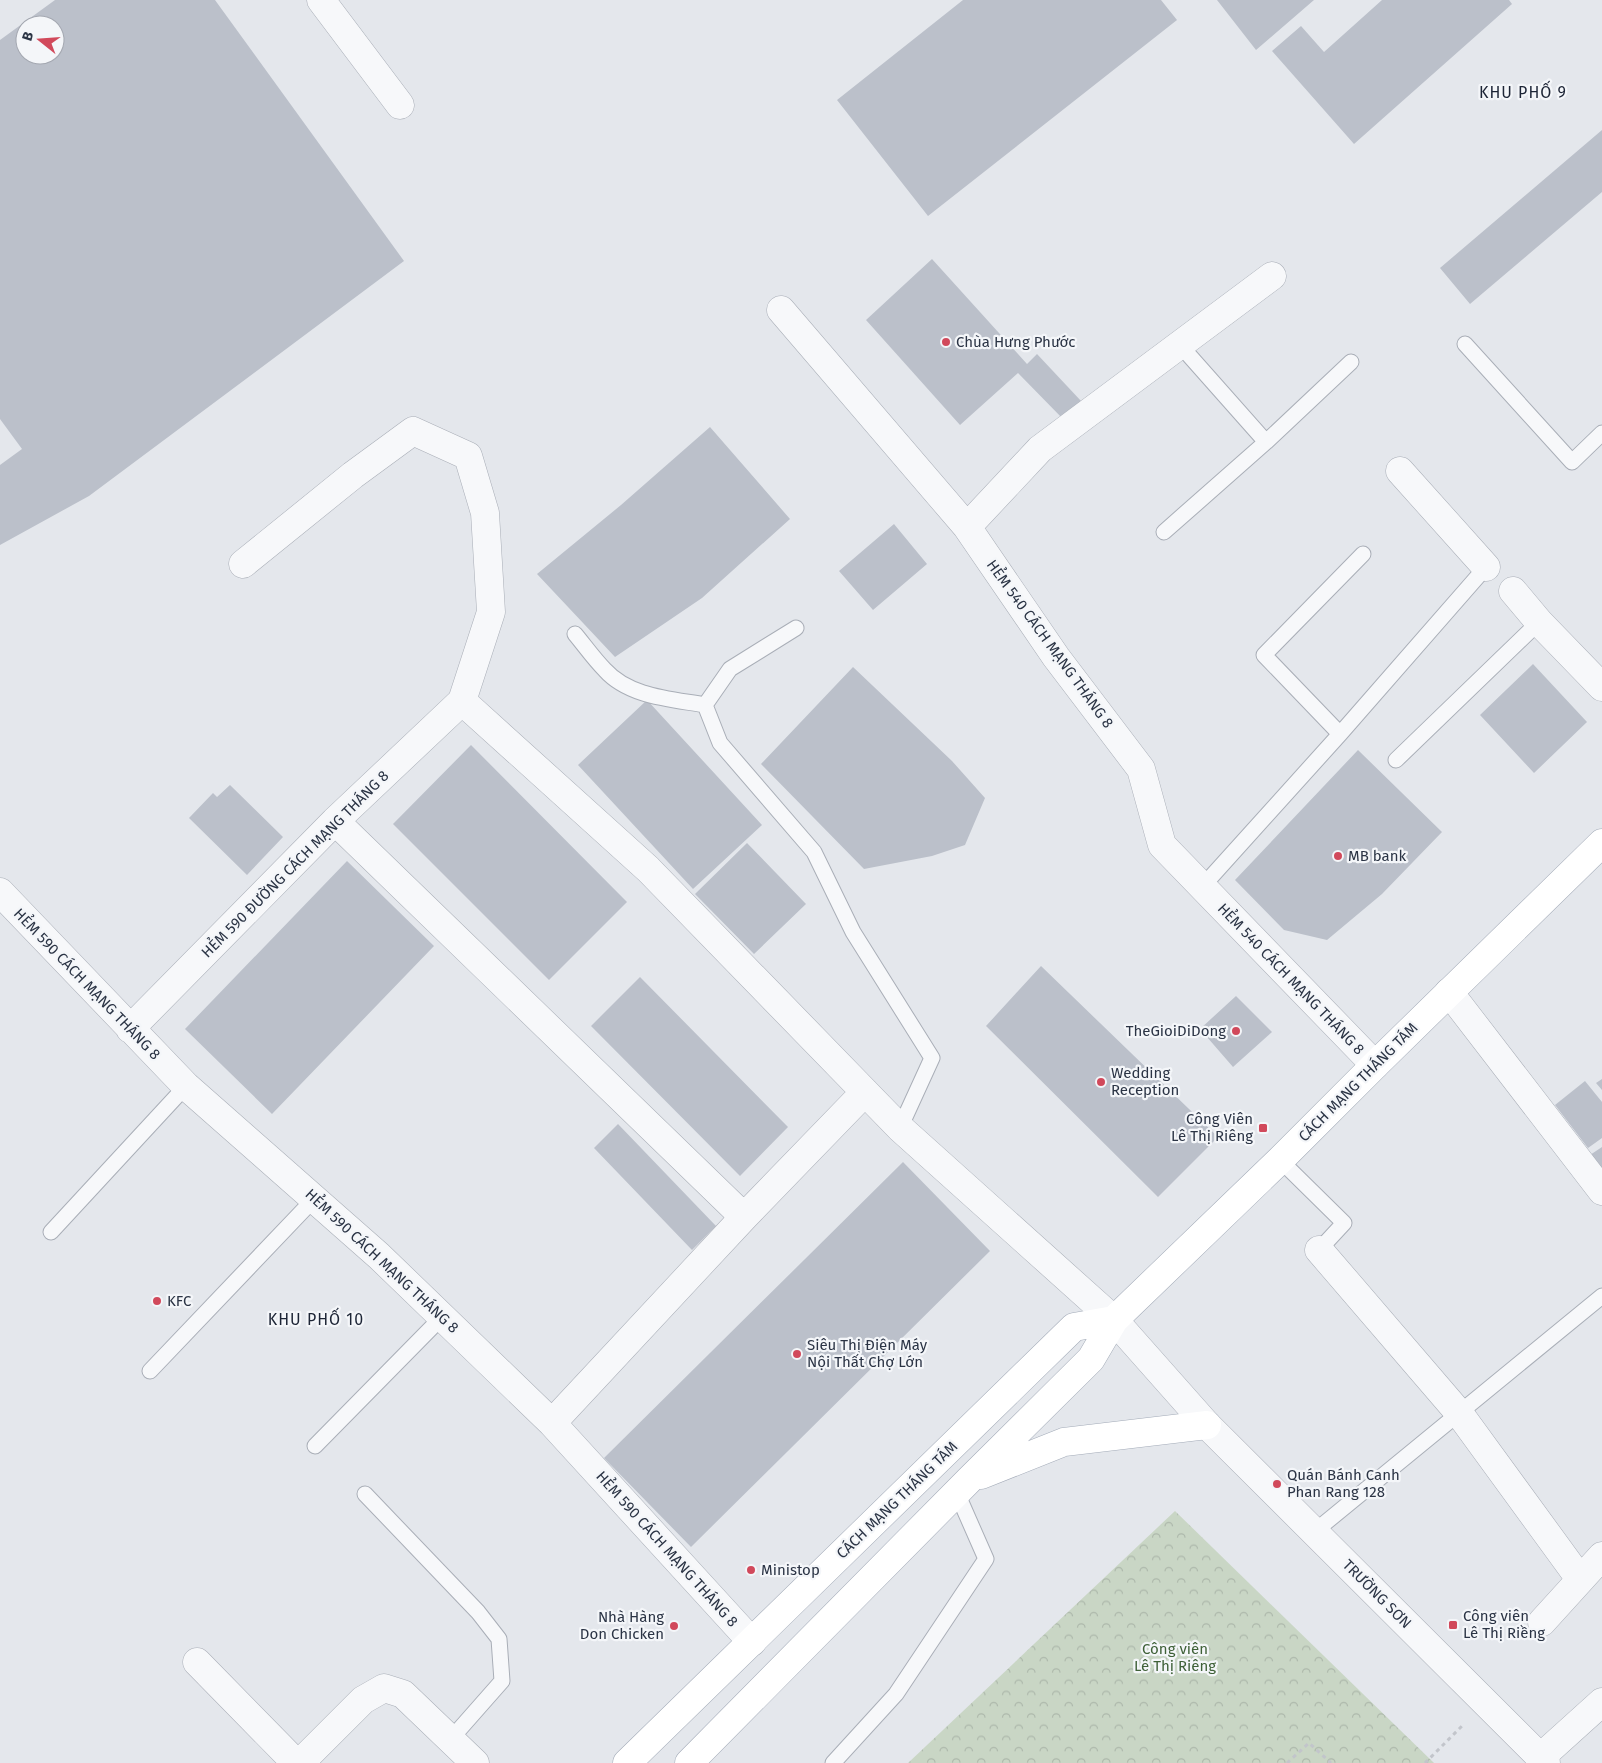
<svg xmlns="http://www.w3.org/2000/svg" width="1602" height="1763" font-family="'Fira Sans',sans-serif">
  <style>
    .park { fill: url(#park-crowns) }
    .building { fill: #bbc0ca; fill-rule: evenodd }
    .lines { fill: none; stroke-linecap: round; stroke-linejoin: round }
    .service-casing { stroke: #a9aeb7; stroke-width: 17 }
    .minor-casing { stroke: #a9aeb7; stroke-width: 29 }
    .tertiary-casing { stroke: #a9aeb7; stroke-width: 29 }
    .primary-casing { stroke: #a3abb8; stroke-width: 29 }
    .path { stroke: #c2c5cb; stroke-width: 3; stroke-dasharray: 4 4; stroke-linecap: butt }
    .service { stroke: #f7f8fa; stroke-width: 15 }
    .minor { stroke: #f7f8fa; stroke-width: 28 }
    .tertiary { stroke: #f7f8fa; stroke-width: 28 }
    .primary { stroke: #fff; stroke-width: 28 }
    .poi-dot { fill: #d1495b; stroke: #f4f6f9; stroke-width: 2 }
    .labels { text-anchor: middle; dominant-baseline: central; stroke-width: 4.5; stroke-linejoin: round; paint-order: stroke }
    .poi-label { font-size: 15px; fill: #2b3445; stroke: #f4f6f9; text-anchor: start }
    .street-label { font-size: 15px; fill: #2b3445; stroke: #f4f6f9 }
    .park-label { font-size: 15px; fill: #3f6138; stroke: #f4f6f9 }
    .neighbourhood-label { font-size: 16px; letter-spacing: 1px; fill: #1d2536; stroke: #f4f6f9 }
  </style>
  <defs>
    <pattern id="park-crowns" width="20" height="18" patternUnits="userSpaceOnUse" patternTransform="scale(1.25)"><rect width="20" height="18" fill="#c9d6c5"/><path d="M2 6a3 3 0 1 1 6 0M12 15a3 3 0 1 1 6 0" fill="none" stroke="#adb8ab"/></pattern>
  </defs>
  <rect width="100%" height="100%" fill="#e4e7ec"/>
  <path class="park" d="M1175,1511L1434,1763H908Z"/>
  <path class="building" d="M55,0H215L404,261L89,496L0,545V465L22,449L0,419V40ZM25,25H55V55H25Z
    M963,0H1161L1177,20L928,216L837,100Z
    M1217,0H1314L1256,50Z
    M1382,0H1509L1512,4L1354,144L1272,51L1301,26L1324,52Z
    M1602,130V192L1470,304L1440,268Z
    M932,259L1027,364L1037,354L1082,402L1063,419L1018,373L960,425L866,320Z
    M710,427L790,519L702,598L615,657L537,574L621,505Z
    M894,524L927,564L873,610L839,571Z
    M1533,664L1587,722L1534,773L1480,715Z
    M853,667L952,761L985,798L965,845L932,856L864,869L761,764Z
    M647,700L762,825L693,889L578,765Z
    M471,745L627,902L549,980L393,824Z
    M1358,750L1442,832L1382,894L1327,940L1284,930L1235,880Z
    M230,785L283,837L247,875L189,818L213,793L217,797Z
    M747,843L806,904L754,954L695,894Z
    M347,861L434,946L272,1114L185,1029Z
    M1041,966L1218,1137L1158,1197L986,1026Z
    M640,977L788,1127L740,1176L591,1026Z
    M1236,996L1272,1032L1233,1067L1200,1029Z
    M1602,1079V1090L1596,1083Z
    M1585,1081L1602,1102V1138L1588,1148L1555,1105Z
    M618,1124L716,1226L692,1250L594,1148Z
    M1602,1147V1172L1590,1155Z
    M903,1162L990,1251L691,1547L604,1458Z"/>
  <g class="lines">
    <g class="service-casing">
      <path id="service" d="M1465,344L1572,462L1602,433
        M1180,345L1266,442
        M1164,532L1266,442L1351,362
        M796,628L730,669L705,705L720,743L814,852L853,932L932,1058L900,1128
        M575,634C585,646 594,659 605,670C629,697 672,699 705,705
        M1340,734L1264,655L1363,554
        M1396,760L1539,622
        M1202,887L1340,734L1486,567
        M1280,1160L1344,1223L1319,1250
        M51,1232L186,1086
        M150,1371L314,1199
        M315,1446L443,1316
        M365,1494L478,1612L499,1639L502,1681L450,1740
        M1314,1532L1602,1296
        M833,1763L896,1694L986,1559L957,1493"/>
    </g>
    <g class="minor-casing">
      <path id="minor" d="M321,0L400,105
        M1272,276L1040,449L967,527L1056,657L1141,769L1162,845L1375,1065
        M781,310L967,527
        M1400,471L1486,567
        M1513,591L1539,622L1602,687
        M462,701L648,869L865,1092
        M335,821L744,1217
        M0,892L186,1086L379,1256L552,1423L752,1642
        M1449,992L1602,1191
        M130,1029L335,821L462,701L491,612L485,513L468,456L413,431L353,475L243,564
        M1319,1250L1459,1413L1580,1579
        M552,1423L744,1217L865,1092L900,1128L1114,1320
        M1542,1622L1602,1556
        M197,1662L296,1763
        M1541,1757L1602,1702
        M300,1763L363,1700L384,1688L403,1694L475,1763"/>
    </g>
    <g class="tertiary-casing">
      <path id="tertiary" d="M1114,1320L1207,1425L1546,1763"/>
    </g>
    <g class="primary-casing">
      <path id="primary" d="M981,1475L1064,1442L1207,1425
        M627,1763L1074,1327L1114,1320
        M689,1763L970,1479L1091,1359L1114,1320L1280,1160L1375,1065L1602,843"/>
    </g>
    <path class="path" d="M1287,1763L1309,1743L1331,1763
      M1425,1763L1462,1726"/>
    <use href="#service" class="service"/>
    <use href="#minor" class="minor"/>
    <use href="#tertiary" class="tertiary"/>
    <use href="#primary" class="primary"/>
  </g>
  <g class="poi-dot">
    <circle cx="946" cy="342" r="5"/>
    <circle cx="1338" cy="856" r="5"/>
    <circle cx="1236" cy="1031" r="5"/>
    <circle cx="1101" cy="1082" r="5"/>
    <rect x="1258" y="1123" width="10" height="10" rx="2.5"/>
    <circle cx="157" cy="1301" r="5"/>
    <circle cx="797" cy="1354" r="5"/>
    <circle cx="1277" cy="1484" r="5"/>
    <circle cx="751" cy="1570" r="5"/>
    <rect x="1448" y="1620" width="10" height="10" rx="2.5"/>
    <circle cx="674" cy="1626" r="5"/>
  </g>
  <g class="labels">
    <g class="poi-label">
      <text x="956" y="342">Chùa Hưng Phước</text>
      <text x="1348" y="856">MB bank</text>
      <text x="1226" y="1031" text-anchor="end">TheGioiDiDong</text>
      <text x="1111" y="1073">Wedding<tspan x="1111" dy="17">Reception</tspan></text>
      <text x="1253" y="1119" text-anchor="end">Công Viên<tspan x="1253" dy="17">Lê Thị Riêng</tspan></text>
      <text x="167" y="1301">KFC</text>
      <text x="807" y="1345">Siêu Thị Điện Máy<tspan x="807" dy="17">Nội Thất Chợ Lớn</tspan></text>
      <text x="1287" y="1475">Quán Bánh Canh<tspan x="1287" dy="17">Phan Rang 128</tspan></text>
      <text x="761" y="1570">Ministop</text>
      <text x="1463" y="1616">Công viên<tspan x="1463" dy="17">Lê Thị Riềng</tspan></text>
      <text x="664" y="1617" text-anchor="end">Nhà Hàng<tspan x="664" dy="17">Don Chicken</tspan></text>
    </g>
    <g class="street-label">
      <text transform="translate(1050 644) rotate(54)">HẺM 540 CÁCH MẠNG THÁNG 8</text>
      <text transform="translate(295 864) rotate(-45)">HẺM 590 ĐƯỜNG CÁCH MẠNG THÁNG 8</text>
      <text transform="translate(1291 979) rotate(46)">HẺM 540 CÁCH MẠNG THÁNG 8</text>
      <text transform="translate(87 984) rotate(46)">HẺM 590 CÁCH MẠNG THÁNG 8</text>
      <text transform="translate(1358 1082) rotate(-45)">CÁCH MẠNG THÁNG TÁM</text>
      <text transform="translate(382 1261) rotate(43)">HẺM 590 CÁCH MẠNG THÁNG 8</text>
      <text transform="translate(897 1500) rotate(-44)">CÁCH MẠNG THÁNG TÁM</text>
      <text transform="translate(667 1549) rotate(48)">HẺM 590 CÁCH MẠNG THÁNG 8</text>
      <text transform="translate(1377 1594) rotate(45)">TRƯỜNG SƠN</text>
    </g>
    <g class="park-label">
      <text x="1175" y="1649">Công viên<tspan x="1175" dy="17">Lê Thị Riêng</tspan></text>
    </g>
    <g class="neighbourhood-label">
      <text x="1523" y="92">KHU PHỐ 9</text>
      <text x="316" y="1319">KHU PHỐ 10</text>
    </g>
  </g>
  <g transform="translate(40 40) rotate(287)"><circle r="24" fill="#f4f6f9" stroke="#a4a8b1"/>
  <path d="M0-4L9 19L0 12L-9 19Z" fill="#d1495b"/>
  <text y="-8" font-size="14" font-weight="bold" text-anchor="middle" fill="#2b3445">B</text>
  </g>
</svg>
